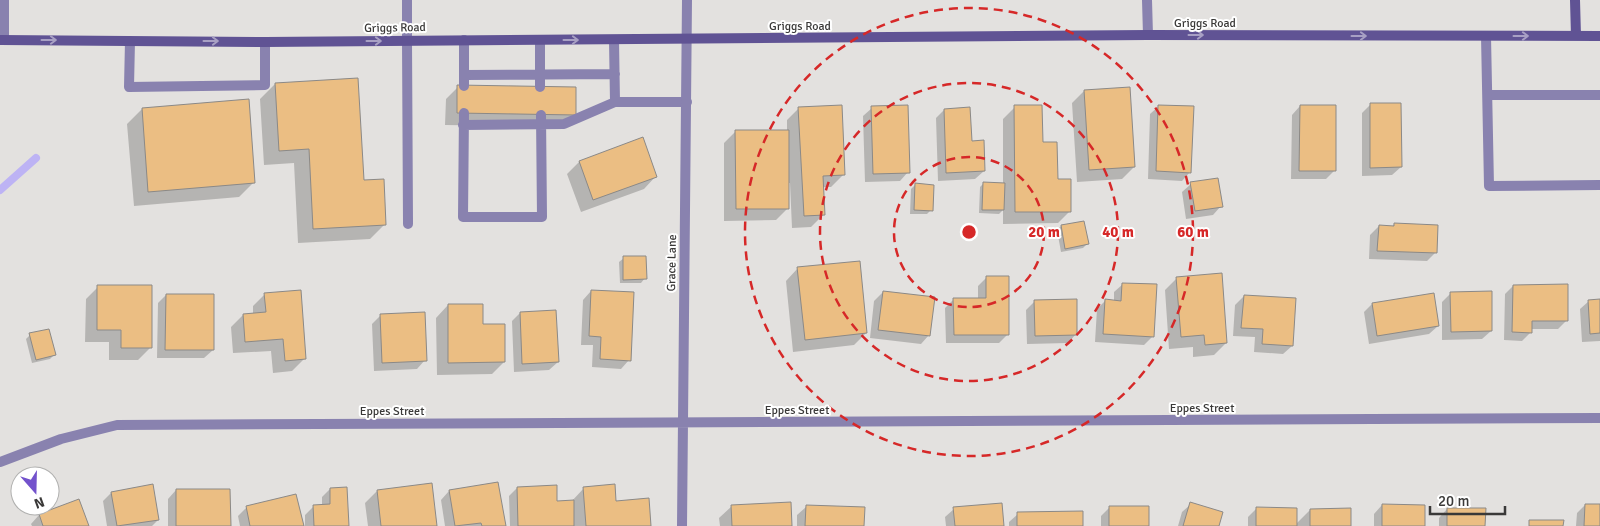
<svg xmlns="http://www.w3.org/2000/svg" width="1600" height="526" font-family="Signika,sans-serif">
  <style>
    .shadow { fill: #0003 }
    .lines { fill: none; stroke-linecap: round; stroke-linejoin: round }
    .stream { stroke: #bdb3f4; stroke-width: 8 }
    .building { fill: #ebbe83; stroke: #8b8987 }
    .service { stroke: #8982af; stroke-width: 10 }
    .minor { stroke: #8982af; stroke-width: 10 }
    .secondary { stroke: #605394; stroke-width: 10 }
    .oneway { stroke: #a8a0c4 }
    .ring { fill: none; stroke: #d62828; stroke-width: 2.5; stroke-dasharray: 9 6 }
    .labels { text-anchor: middle; dominant-baseline: central; stroke-width: 4; stroke-linejoin: round; paint-order: stroke }
    .street-label { font-size: 12px; fill: #3a3938; stroke: #fff }
    .centre { fill: #d62828; stroke: #fff; stroke-width: 2.5 }
    .ring-label { font-size: 15px; text-anchor: middle; font-weight: bold; fill: #d62828; stroke: #fff; stroke-width: 4; stroke-linejoin: round; paint-order: stroke }
  </style>
  <rect width="100%" height="100%" fill="#e3e1df"/>
  <path class="shadow" d="M275,84L363,182L385,224L370,239L298,243L294,163L264,165L260,99Z
    M458,87L574,115L562,127L445,125L446,99Z
    M1084,91L1134,167L1122,179L1077,182L1072,103Z
    M1370,105L1401,167L1392,175L1362,176V113Z
    M1159,106L1190,172L1182,181L1148,179L1150,114Z
    M1300,106L1334,171L1326,179H1291L1292,115Z
    M1015,107L1041,143L1070,211L1058,223L1003,224V210L999,214L979,213L980,187L984,183L1003,184V119Z
    M799,108L843,175L831,187H822L823,215L811,227L792,228L790,183H788V208L776,220L724,221V143L736,131H787V120Z
    M872,108L908,172L900,181L865,182L863,116Z
    M142,109L254,182L239,197L134,206L127,124Z
    M944,110L971,143L984,171L975,179L938,181L936,118Z
    M642,139L656,176L644,189L581,212L567,174L579,162Z
    M1191,184L1221,206L1213,215L1186,219L1182,192Z
    M915,185L931,210L927,214H910L911,189Z
    M1394,224L1435,253L1427,261L1369,259L1370,235L1379,226L1392,227Z
    M1061,226L1087,244L1083,248L1061,252L1057,230Z
    M624,258L645,278L641,283H620L619,262Z
    M798,268L866,333L854,345L793,352L786,281Z
    M987,277L1008,334L999,343H946L945,308L954,299H978V286Z
    M1177,278L1226,343L1214,355L1193,357V347L1169,349L1165,290Z
    M1123,284L1153,336L1144,345L1095,342L1097,309L1105,301H1114V292Z
    M1513,286L1567,320L1558,329H1531V332L1522,341L1504,340L1505,294Z
    M98,287L150,348L138,360H109V342H85L86,299Z
    M591,291L629,360L621,369L592,367L593,345H581L583,300Z
    M883,292L929,335L921,344L870,338L874,301Z
    M1451,293L1491,331L1482,339L1442,340V302Z
    M265,294L304,359L292,371L273,373L271,351L233,353L231,327L243,315L253,314V306Z
    M166,295L213,350L204,358H157L158,303Z
    M1244,296L1292,346L1283,354L1254,352L1255,337L1233,336L1235,305Z
    M1600,300V341L1582,342L1580,309L1589,301Z
    M1035,301L1076,334L1068,343L1027,344L1026,310Z
    M1372,304L1438,326L1429,334L1369,344L1364,312Z
    M448,305L482,325L504,362L492,374L437,375L436,318Z
    M520,313L558,362L549,370L514,372L512,321Z
    M380,316L425,360L417,369L374,371L372,324Z
    M30,335L54,355L50,359L32,363L26,339Z
    M497,483L504,526H445L441,500L449,491Z
    M517,488L556,502H571L584,488L615,502L650,526H510L509,496Z
    M330,489L348,526H305V515L314,506H322V497Z
    M176,490L229,526H168V499Z
    M377,491L435,526H368L365,503Z
    M111,493L158,520L152,526H107L103,501Z
    M79,501L88,526H32L31,524L39,515Z
    M1191,504L1217,526H1178L1182,512Z
    M1382,505L1424,526H1374V514Z
    M1585,505H1600V526H1576L1577,513Z
    M732,506L791,526H720L719,518Z
    M247,507L303,526H240L238,516Z
    M806,507L863,526H797V515Z
    M1109,508L1148,526H1101V516Z
    M954,509L1003,526H946L945,517Z
    M1256,509L1296,524L1310,510L1350,526H1248V517Z
    M1447,509L1484,526H1439V518Z
    M1018,514L1082,526H1009V522Z"/>
  <g class="lines">
    <path class="stream" d="M0,190L36,158"/>
  </g>
  <path class="building" d="M358,78L364,180L384,179L386,225L313,229L309,149L279,151L275,83Z
    M457,85L576,87V115L457,113Z
    M1130,87L1135,167L1089,170L1084,90Z
    M249,99L255,183L148,192L142,108Z
    M1370,103H1401L1402,167L1370,168Z
    M842,105L845,175L823,176L825,215L804,216L798,107Z
    M908,105L910,173L873,174L871,106Z
    M1014,105H1042L1043,142H1057L1058,179H1071V212H1015Z
    M1158,105L1194,106L1191,173L1156,171Z
    M1300,105H1336V171H1299Z
    M970,107L972,141L984,140L985,171L946,173L944,109Z
    M735,130H789V209H736Z
    M643,137L657,177L593,200L579,161Z
    M1218,178L1223,207L1195,211L1190,182Z
    M983,182L1005,183L1004,210H982Z
    M915,183L934,185L933,211L914,210Z
    M1084,221L1089,244L1065,249L1061,225Z
    M1394,223L1438,225L1437,253L1377,251L1379,225L1394,226Z
    M623,256H646L647,279L623,280Z
    M860,261L867,333L805,340L797,267Z
    M1222,273L1227,343L1205,345L1204,335L1181,337L1176,277Z
    M986,276H1009V335H954L953,298H986Z
    M1122,283L1157,284L1154,337L1103,334L1105,299L1121,301Z
    M1568,284V321H1532V333L1512,332L1513,285Z
    M97,285H152V348H121V330H97Z
    M301,290L306,359L285,361L283,339L245,342L243,314L266,312L264,293Z
    M591,290L634,292L631,361L600,359L601,337L589,336Z
    M883,291L935,297L930,336L878,330Z
    M1492,291V331L1451,332L1450,292Z
    M1434,293L1439,326L1377,336L1372,303Z
    M166,294H214V350H165Z
    M1244,295L1296,298L1293,346L1262,344L1263,329L1241,328Z
    M1077,299V335L1035,336L1034,300Z
    M1600,299V333L1590,334L1588,300Z
    M448,304H483V324H505V362L448,363Z
    M556,310L559,362L522,364L520,312Z
    M425,312L427,361L382,363L380,314Z
    M49,329L56,355L36,360L29,333Z
    M498,482L506,526H482L481,523L455,526L449,490Z
    M432,483L437,526H381L377,490Z
    M153,484L159,520L117,526L111,492Z
    M615,484L616,501L649,498L651,526H586L583,487Z
    M557,485V501L574,500V526H518L517,487Z
    M347,487L349,526H314L313,505L330,504V488Z
    M176,489H230L231,526H176Z
    M296,494L304,526H250L246,506Z
    M79,499L89,526H43L39,514Z
    M791,502L792,526H732L731,505Z
    M1190,502L1223,512L1219,526H1183Z
    M1002,503L1004,526H955L953,507Z
    M1382,504L1425,505V526H1382Z
    M1585,504H1600V526H1584Z
    M806,505L865,507L864,526H805Z
    M1109,506H1149V526H1109Z
    M1256,507L1297,508V526H1256Z
    M1351,508V526H1310V509Z
    M1447,508H1486L1485,526H1447Z
    M1083,511V526H1017V512Z
    M1529,520H1564L1563,526H1529Z"/>
  <g class="lines">
    <path class="service" d="M1486,36L1489,186L1600,185
      M464,40V86
      M540,40V87
      M614,40L615,102
      M130,41L129,87L265,85V42
      M407,41L408,224
      M464,75L615,74
      M1488,95H1600
      M464,113L463,217H542L541,115
      M463,125L564,124L615,102H687"/>
    <path class="minor" d="M4,0V40
      M407,0V41
      M1147,0L1148,35
      M0,462L61,439L117,425L1600,418
      M682,526L687,0"/>
    <path class="secondary" d="M1575,0L1576,36
      M0,40L265,42L1148,35L1600,36"/>
  </g>
  <defs><path id="oneway-shaft" d="M-6 0H5M1.5-3L5.5 0L1.5 3" fill="none" stroke-width="1.6" stroke-linecap="round" stroke-linejoin="round" transform="scale(1.25)"/></defs>
  <g class="oneway">
    <use href="#oneway-shaft" transform="translate(1196 35)"/>
    <use href="#oneway-shaft" transform="translate(1359 36)"/>
    <use href="#oneway-shaft" transform="translate(1521 36)"/>
    <use href="#oneway-shaft" transform="translate(49 40)"/>
    <use href="#oneway-shaft" transform="translate(571 40)"/>
    <use href="#oneway-shaft" transform="translate(211 41)"/>
    <use href="#oneway-shaft" transform="translate(374 41)"/>
  </g>
  <g class="ring">
    <circle cx="969" cy="232" r="75"/>
    <circle cx="969" cy="232" r="149"/>
    <circle cx="969" cy="232" r="224"/>
  </g>
  <g class="labels">
    <g class="street-label">
      <text x="1205" y="23">Griggs Road</text>
      <text x="800" y="26">Griggs Road</text>
      <text transform="translate(395 28) rotate(-1)">Griggs Road</text>
      <text transform="translate(672 263) rotate(-89)">Grace Lane</text>
      <text x="1202" y="408">Eppes Street</text>
      <text x="797" y="410">Eppes Street</text>
      <text x="392" y="411">Eppes Street</text>
    </g>
  </g>
  <circle cx="969" cy="232" r="8" class="centre"/>
  <g class="ring-label">
    <text x="1044" y="237">20 m</text>
    <text x="1118" y="237">40 m</text>
    <text x="1193" y="237">60 m</text>
  </g>
  <g transform="translate(35 491) rotate(160)"><circle r="24" fill="#ffffff" stroke="#b0b0af"/>
  <path d="M0-4L9 19L0 12L-9 19Z" fill="#7352cc"/>
  <text y="-8" font-size="14" font-weight="bold" text-anchor="middle" fill="#3a3938">N</text>
  </g>
  <path d="M1430 506v8h75v-8" fill="none" stroke="#3a3938" stroke-width="2.5"/>
  <text x="1438" y="506" font-size="15" fill="#3a3938" stroke="#ffffff" stroke-width="4" paint-order="stroke">20 m</text>
</svg>
